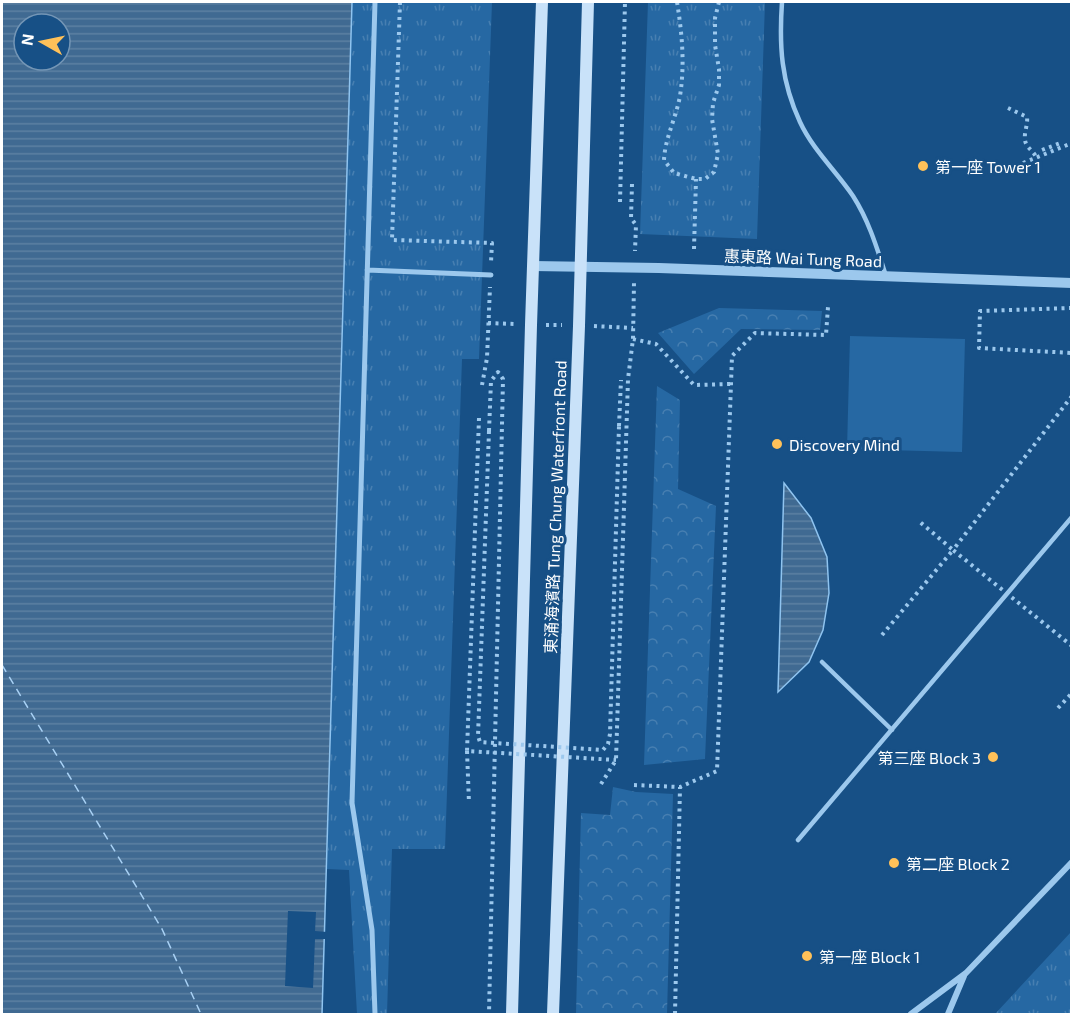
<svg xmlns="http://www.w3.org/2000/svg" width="1073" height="1016" font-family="'Exo 2','Noto Sans TC',sans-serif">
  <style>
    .grass { fill: url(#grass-tufts) }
    .forest { fill: url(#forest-crowns) }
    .garden { fill: #2668a3 }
    .water { fill: url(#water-rules); stroke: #8fc4f0; stroke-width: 1.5; fill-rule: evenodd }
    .pier { fill: #175086 }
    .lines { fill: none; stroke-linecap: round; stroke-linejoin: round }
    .ferry { stroke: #a8d1f5; stroke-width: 1.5; stroke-dasharray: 8 6; stroke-linecap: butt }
    .path { stroke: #9cc8ed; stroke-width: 4; stroke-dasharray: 3 4.5; stroke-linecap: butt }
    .service { stroke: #9cc8ed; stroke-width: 4.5 }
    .pedestrian { stroke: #9cc8ed; stroke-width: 5 }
    .minor { stroke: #9cc8ed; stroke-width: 6 }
    .tertiary { stroke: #9cc8ed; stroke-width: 10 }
    .secondary { stroke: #c9e2f9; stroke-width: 12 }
    .path-bridge { stroke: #9cc8ed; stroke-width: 4; stroke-dasharray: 3 4.5; stroke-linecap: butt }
    .poi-dot { fill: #ffc159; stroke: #175086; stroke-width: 2 }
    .labels { text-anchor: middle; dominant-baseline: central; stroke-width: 6; stroke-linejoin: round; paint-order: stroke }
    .poi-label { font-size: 16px; fill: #fff; stroke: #175086; text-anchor: start }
    .street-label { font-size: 16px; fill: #fff; stroke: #175086 }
  </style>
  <defs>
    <pattern id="grass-tufts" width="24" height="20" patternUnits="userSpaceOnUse" patternTransform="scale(1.5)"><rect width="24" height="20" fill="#2668a3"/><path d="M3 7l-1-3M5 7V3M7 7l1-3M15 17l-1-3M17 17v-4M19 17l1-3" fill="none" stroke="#477fb1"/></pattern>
    <pattern id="forest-crowns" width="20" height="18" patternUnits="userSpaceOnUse" patternTransform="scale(1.5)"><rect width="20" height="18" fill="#2668a3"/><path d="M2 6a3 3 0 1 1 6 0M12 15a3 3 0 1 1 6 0" fill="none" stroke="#477fb1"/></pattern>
    <pattern id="water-rules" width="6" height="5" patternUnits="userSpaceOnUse" patternTransform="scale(1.5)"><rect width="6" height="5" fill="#406a92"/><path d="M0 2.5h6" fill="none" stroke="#5d80a2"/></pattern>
  </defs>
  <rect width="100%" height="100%" fill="#175086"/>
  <path class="grass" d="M352,2H492L479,359H462L445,849H392L387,1014H357L349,870L327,869Z
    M648,2H765L757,239L640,234Z
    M1071,932V1014H995Z"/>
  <path class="forest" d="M719,308L822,311L820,330L741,329L694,374L658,333Z
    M657,386L680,400L678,489L716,506L705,759L644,765Z
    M613,787L636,792L673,794L667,1014H576L581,813L610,815Z"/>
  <path class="garden" d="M850,336L965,339L962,452L847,449Z"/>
  <path class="water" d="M2,2H352L322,1014H2ZM24,24H60V60H24Z
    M784,483L811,518L827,557L829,593L823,630L809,662L778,692Z"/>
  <path class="pier" d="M288,911L316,912L315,931L327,932V939H315L313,988L285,986Z"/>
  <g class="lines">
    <path class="ferry" d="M2,665L162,929L201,1014"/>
    <path class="path" d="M400,2L392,240L492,243L491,262
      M677,2C682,33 685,64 680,96C676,118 665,138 664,160L674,173L696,179H705L714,172L718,154L712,119L713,103L719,85V69L715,45V18L719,2
      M1008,108L1027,117C1028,125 1024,132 1025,139C1025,147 1033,150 1036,157
      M1042,150L1063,142
      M1023,163L1072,143
      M632,184L631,218L636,225L635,251
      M620,202L625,2
      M694,249L696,179
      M1072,308L980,311L979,348L1072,353
      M488,323L514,324
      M546,325H562
      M594,326L633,328
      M633,339L656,344L694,385L731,384
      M482,385L487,358L490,287
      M619,426L621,380
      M489,431L491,381L498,372L503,379L489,1014
      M882,635L953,550L920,522
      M1058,708L1072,693
      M467,751L469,803
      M601,784L616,760L628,379L633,339L634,283
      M634,785L680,787L717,771L732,356L755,333L826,335L828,307
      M675,1014L680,787"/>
    <path class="service" d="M782,2C779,46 781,81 800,122C813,150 836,171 853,196C869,221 877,248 886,276
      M822,662L892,730
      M798,840L1072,517"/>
    <path class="pedestrian" d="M367,270L491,275
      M375,1014L372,930L352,803L375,2"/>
    <path class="minor" d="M911,1014L966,973L1072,862
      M948,1014L964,976"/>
    <path class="tertiary" d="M533,266L659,268L1072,283"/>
    <path class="secondary" d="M512,1014L531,325L542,2
      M553,1014L579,326L588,2"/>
    <path class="path-bridge" d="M1072,396L953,550L1072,646
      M479,418L467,751L616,760
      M489,431L478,736L480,742L603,750L608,744L610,734L619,426"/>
  </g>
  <g class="poi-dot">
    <circle cx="923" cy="166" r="6"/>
    <circle cx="777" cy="444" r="6"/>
    <circle cx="993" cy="757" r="6"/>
    <circle cx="894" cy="863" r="6"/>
    <circle cx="807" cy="956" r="6"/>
  </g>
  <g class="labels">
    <g class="poi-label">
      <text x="935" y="166">第一座 Tower 1</text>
      <text x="789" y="444">Discovery Mind</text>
      <text x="981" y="757" text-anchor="end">第三座 Block 3</text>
      <text x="906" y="863">第二座 Block 2</text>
      <text x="819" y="956">第一座 Block 1</text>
    </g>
    <g class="street-label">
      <text transform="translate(803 258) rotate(2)">惠東路 Wai Tung Road</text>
      <text transform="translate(555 507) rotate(-88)">東涌海濱路 Tung Chung Waterfront Road</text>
    </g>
  </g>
  <rect width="1073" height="1016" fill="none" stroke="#ffffff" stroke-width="6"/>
  <g transform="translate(42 42) rotate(279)"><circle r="28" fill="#175086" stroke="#7496b6" stroke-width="1.5"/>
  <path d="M0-4.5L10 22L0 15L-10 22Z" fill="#ffc159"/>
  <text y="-9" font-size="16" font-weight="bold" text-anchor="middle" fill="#ffffff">N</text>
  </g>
</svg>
